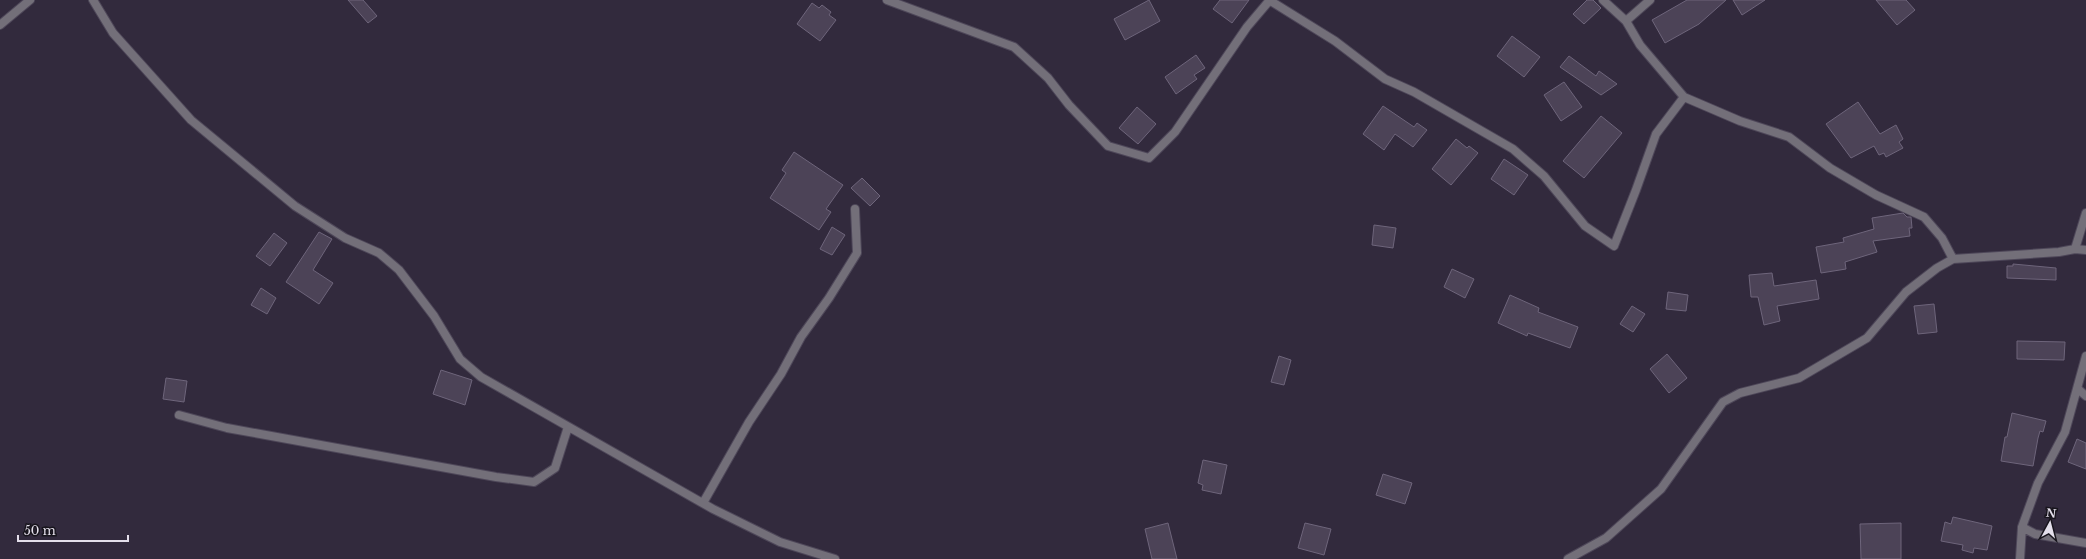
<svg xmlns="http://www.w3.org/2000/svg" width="2086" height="559" font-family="'Libre Baskerville',serif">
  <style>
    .building { fill: #4c4357; stroke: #6e657b }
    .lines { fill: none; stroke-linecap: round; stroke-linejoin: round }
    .street-casing { stroke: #4e4759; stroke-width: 10 }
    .street { stroke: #736f79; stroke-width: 8 }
  </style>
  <rect width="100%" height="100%" fill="#322a3d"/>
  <path class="building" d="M348,0H363L377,16L368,23Z
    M1149,0L1160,21L1125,40L1114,19Z
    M1220,0H1249L1232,23L1213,9Z
    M1587,0H1593L1601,8L1584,24L1573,14Z
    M1687,0H1726L1699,24L1665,43L1652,20Z
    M1733,0H1765L1742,15Z
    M1876,0H1906L1915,10L1897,25Z
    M812,3L819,8L822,5L831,12L829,15L836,20L820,41L797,24Z
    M1512,36L1540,57L1524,77L1497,56Z
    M1196,55L1205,68L1194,75L1197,79L1176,94L1165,77Z
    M1569,56L1596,76L1599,71L1617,84L1601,95L1560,67Z
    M1564,82L1582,107L1561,121L1544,95Z
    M1858,102L1880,134L1896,125L1903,139L1899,142L1903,148L1886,157L1884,153L1879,155L1874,146L1851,158L1826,124Z
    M1383,106L1414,127L1417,123L1427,130L1413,147L1395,134L1384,150L1363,134Z
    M1137,107L1156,124L1138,144L1119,128Z
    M1601,116L1622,133L1584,178L1563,161Z
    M1456,139L1467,148L1469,146L1478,153L1451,185L1432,169Z
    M794,152L843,185L826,209L831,212L819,230L770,198L786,173L782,170Z
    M1504,159L1528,175L1514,195L1491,179Z
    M862,178L880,196L870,206L851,188Z
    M1903,213L1907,217H1911L1912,228H1909L1910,236L1873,241L1877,252L1845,262L1846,269L1821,273L1816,247L1844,242L1843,238L1874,229L1872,218Z
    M1374,225L1396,228L1393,248L1372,245Z
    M832,227L845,235L832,255L820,249Z
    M319,232L332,239L313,270L333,283L319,304L286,282Z
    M274,233L287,243L270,266L256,256Z
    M2013,264L2056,268V280L2007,278V266H2013Z
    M1452,269L1474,279L1465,298L1444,287Z
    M1772,273L1774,286L1816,280L1819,299L1777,306L1780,321L1764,325L1758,297H1751L1749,275Z
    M261,288L276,298L267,314L251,305Z
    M1668,292L1688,295L1686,311L1666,309Z
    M1510,295L1539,308L1538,312L1578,327L1570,348L1528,333L1527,336L1498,323Z
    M1934,304L1937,332L1918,334L1914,306Z
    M1632,306L1645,314L1633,332L1620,324Z
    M2017,341L2065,342L2064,360L2017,359Z
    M1667,354L1687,378L1669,393L1650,369Z
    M1279,356L1291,360L1284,385L1271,382Z
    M441,370L472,380L465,405L433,394Z
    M166,378L187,381L184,402L163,399Z
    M2012,413L2046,421L2043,432L2040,431L2038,438L2033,466L2001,461L2005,437H2007Z
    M2077,439L2086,443V469L2068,462Z
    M1203,460L1227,465L1221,494L1202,490L1203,485L1198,483Z
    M1383,474L1412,483L1405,504L1376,495Z
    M1953,517L1992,526L1987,550L1974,548L1973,553L1962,550L1963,545L1941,541L1945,522L1951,524Z
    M1168,523L1177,559H1152L1145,529Z
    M1305,523L1331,529L1324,555L1298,548Z
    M1901,523V559H1861L1860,524Z"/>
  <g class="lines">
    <g class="street-casing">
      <path id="street" d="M93,0L113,33L191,120L295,206L345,238L379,253L399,270L434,316L460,359L481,377L713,509L780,542L835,559
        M887,0L1014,47L1048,78L1069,105L1108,146L1149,158L1175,132L1247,27L1269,1
        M1269,0L1335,41L1385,79L1414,92L1513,149L1544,176L1585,226L1614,246L1636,190L1656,134L1684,97
        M1603,0L1626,21L1640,45L1684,97L1740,121L1789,137L1830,168L1876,195L1924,217L1942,238L1953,259
        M1626,21L1650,0
        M0,25L30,0
        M2075,249L2086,213
        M2078,389L2086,396
        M179,415L227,428L496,477L534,482L555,468L568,427
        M703,503L749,422L781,374L801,337L829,298L857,253L855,209
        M2022,527L2035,534L2086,543
        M1568,559L1606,538L1661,489L1723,402L1740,393L1799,378L1867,338L1906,292L1937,268L1953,259L2059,252L2075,249L2086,250
        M2020,559L2022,527L2038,483L2065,432L2086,356"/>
    </g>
    <use href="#street" class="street"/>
  </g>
  <g transform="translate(2050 523) rotate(7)" stroke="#18151d" stroke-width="3" paint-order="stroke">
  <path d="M0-3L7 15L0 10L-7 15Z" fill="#e4dfeb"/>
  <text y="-6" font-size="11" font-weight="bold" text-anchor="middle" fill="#e4dfeb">N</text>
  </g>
  <path d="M18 535v6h110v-6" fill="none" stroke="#e4dfeb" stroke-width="2"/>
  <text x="24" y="535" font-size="12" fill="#e4dfeb" stroke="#18151d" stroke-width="3" paint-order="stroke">50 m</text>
</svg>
